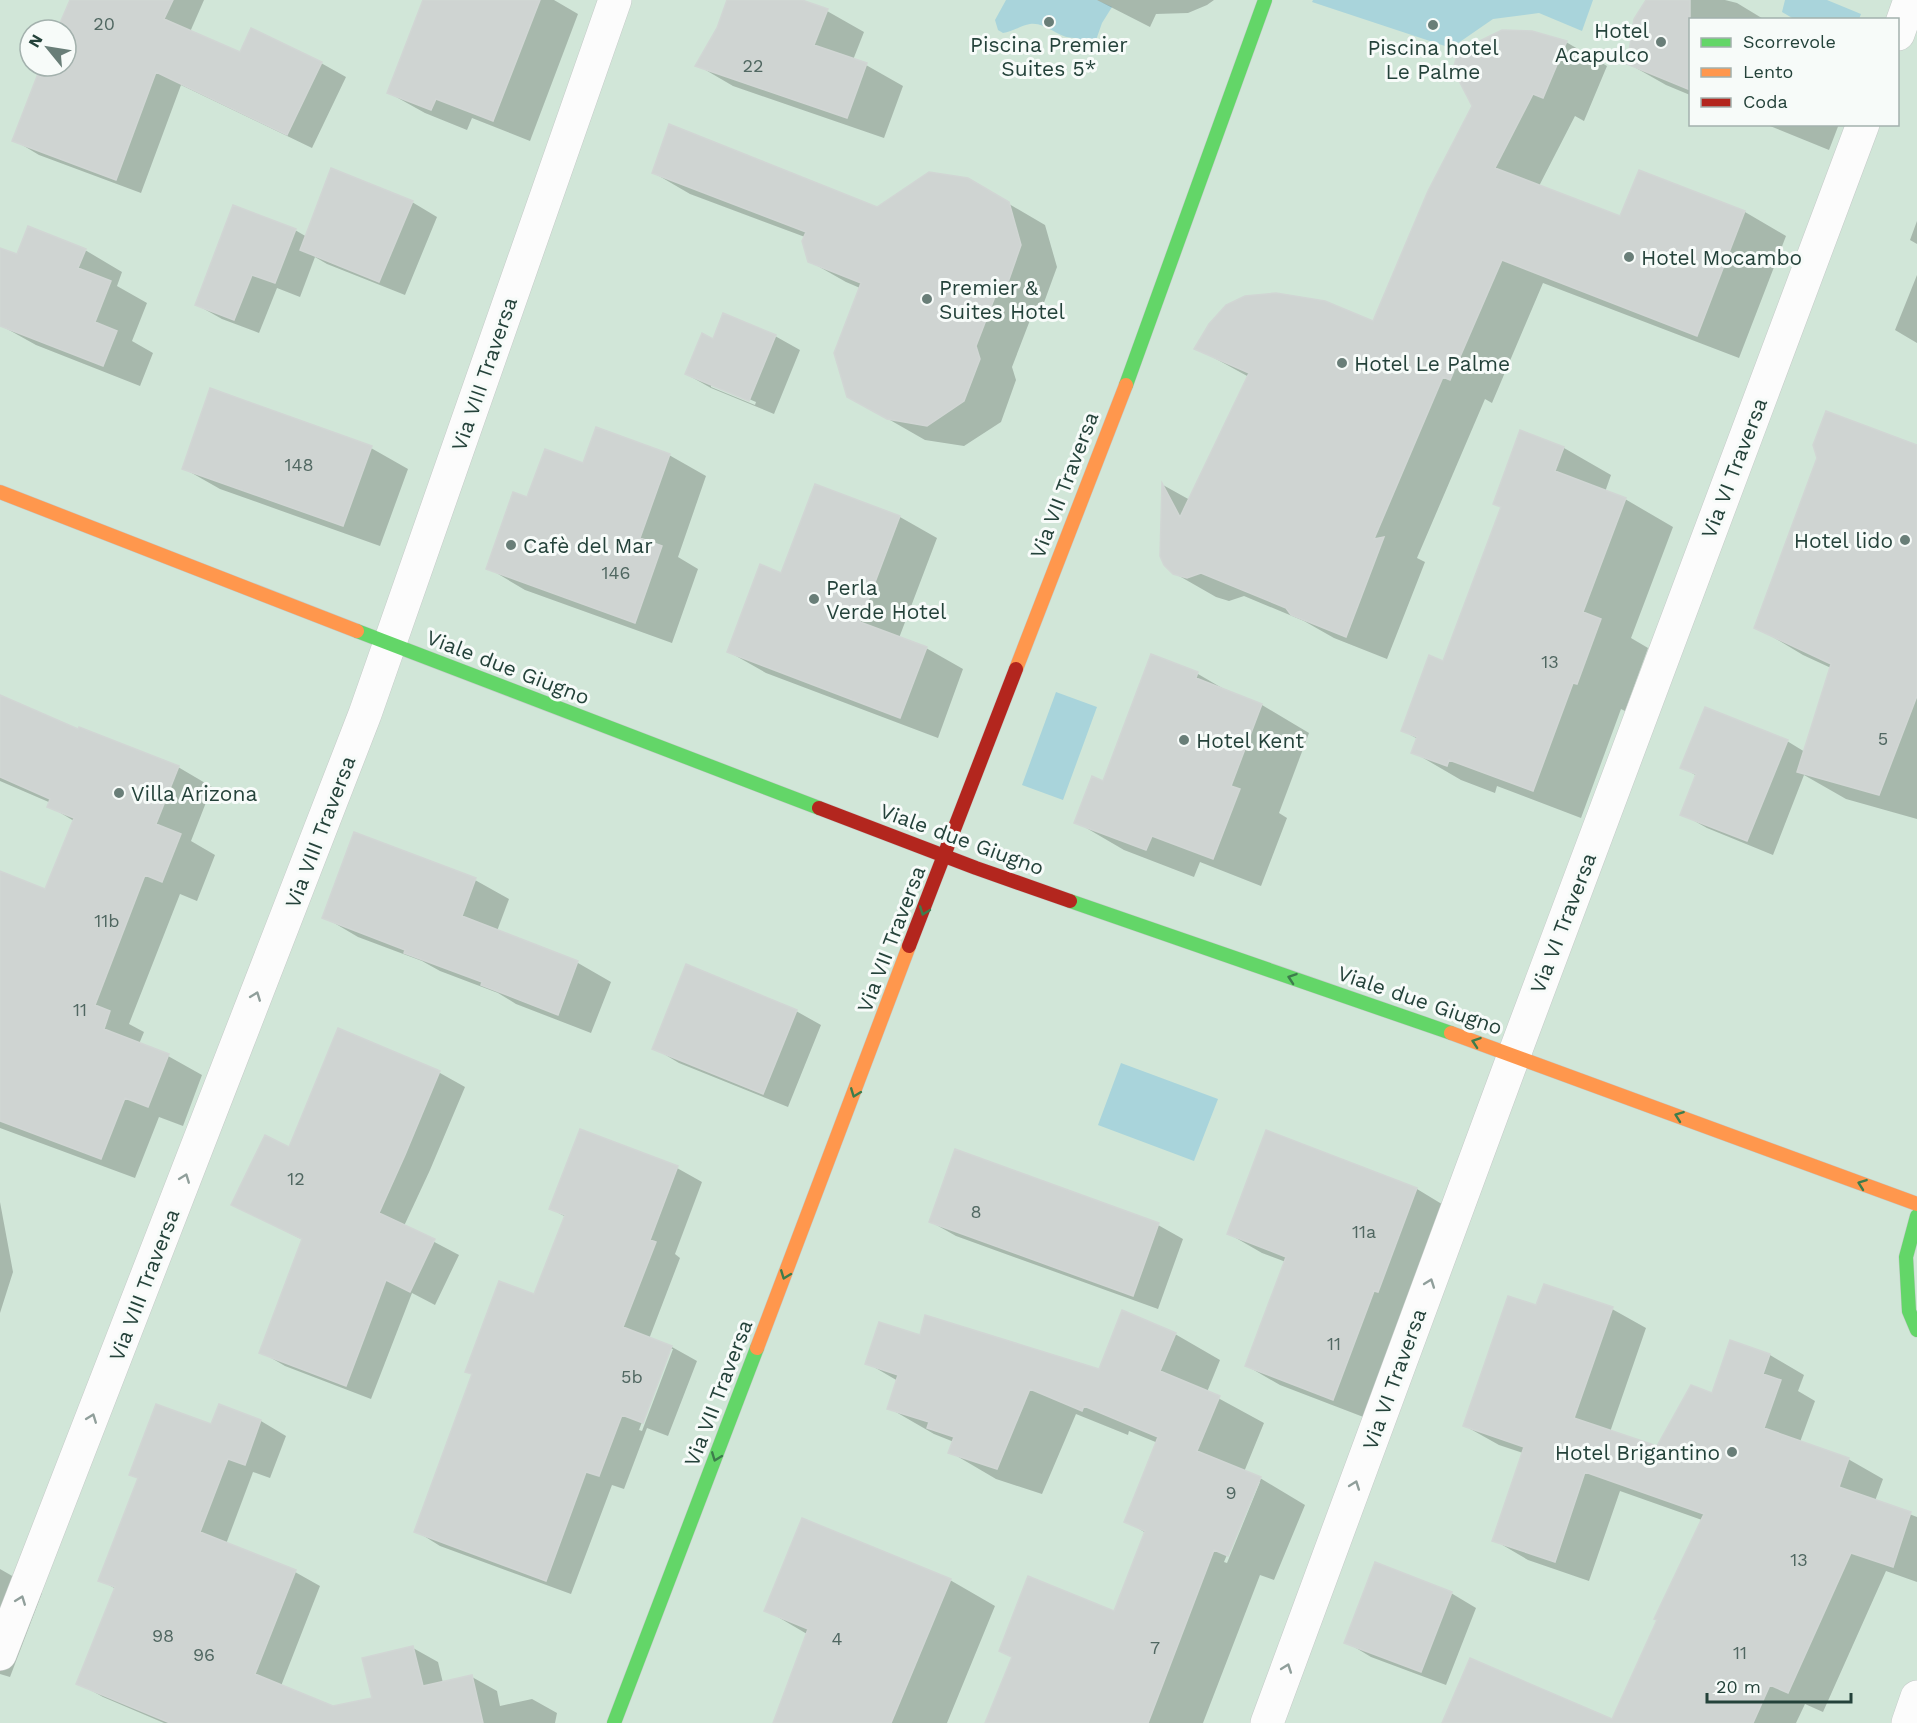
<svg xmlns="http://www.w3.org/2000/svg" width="1917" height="1723" font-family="'Work Sans',sans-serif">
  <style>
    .green { fill: #d1e6d8; fill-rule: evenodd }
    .water { fill: #a9d4db }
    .shadow { fill: #0003; fill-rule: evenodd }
    .building { fill: #cfd4d2; stroke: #d1d6d4; stroke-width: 1.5 }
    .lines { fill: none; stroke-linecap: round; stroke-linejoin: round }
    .street-casing { stroke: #c5cac8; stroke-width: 34 }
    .fast-casing { stroke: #c3cbc8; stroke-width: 15 }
    .slow-casing { stroke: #c3cbc8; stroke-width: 15 }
    .jam-casing { stroke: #c3cbc8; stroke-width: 15 }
    .street { stroke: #fcfcfc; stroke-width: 33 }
    .fast { stroke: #63d668; stroke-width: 14 }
    .slow { stroke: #ff974d; stroke-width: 14 }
    .jam { stroke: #b3261e; stroke-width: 14 }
    .oneway { stroke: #3d7d4c }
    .oneway2 { stroke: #909f9b }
    .poi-dot { fill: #697e78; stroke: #f7fbf9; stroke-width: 2 }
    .labels { text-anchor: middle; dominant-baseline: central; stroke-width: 6; stroke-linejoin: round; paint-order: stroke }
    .number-label { font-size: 18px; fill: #506761 }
    .poi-label { font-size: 21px; fill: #24423a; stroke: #f7fbf9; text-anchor: start }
    .street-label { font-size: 21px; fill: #24423a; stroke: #f7fbf9 }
  </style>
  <rect width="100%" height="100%" fill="#e8edeb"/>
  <path class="green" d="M0,0H1917V1723H0ZM1690,20H1898V124H1690ZM30,30H66V66H30Z"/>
  <path class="water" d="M1006,0H1097L1112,7L1102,23L1095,43L1089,45L1080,43L1075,38C1059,39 1046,22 1030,24C1022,25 1012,32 1003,33L998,30L995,20Z
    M1313,0H1593L1582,31L1539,13L1493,19L1451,48L1312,2Z
    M1785,0H1827L1861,14L1859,19H1794L1782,12Z
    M1056,692L1097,707L1063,800L1022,785Z
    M1121,1063L1218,1099L1194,1161L1098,1125Z"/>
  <path class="shadow" d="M72,0H204L190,32L240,53L321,63L346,77L312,148L181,85L141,193L39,155L14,140L42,66H66V30H58Z
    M425,0H554L578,14L530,141L472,118L467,130L425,113L389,93Z
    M729,0H798L827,11L864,32L853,60L866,65L903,86L884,138L733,86L697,65L719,29Z
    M1097,0H1214L1207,5L1188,13L1156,14L1150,27Z
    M1648,0H1725L1737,3L1765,20H1690V95L1666,85L1629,64Z
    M1566,42L1607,66L1584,121L1575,116L1539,186L1621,218L1639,171L1745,212L1786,236L1739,358L1543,283L1492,403L1485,399L1417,558L1425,562L1387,659L1334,638L1304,621L1244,596L1229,601L1216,597L1174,573L1161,555L1163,485L1190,500L1249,377L1196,348L1374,323Z
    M1765,124H1839L1829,150Z
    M654,173L877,209L968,180L1045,225L1057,267L1042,308L1032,315L1012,367L1016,380L1001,422L964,446L925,440L848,396L860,288L846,282L809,261L805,237L690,194Z
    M412,202L437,217L405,295L327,264L315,257L300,297L277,288L259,333L222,319L197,305L295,230L307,237Z
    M1917,221V244L1910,240Z
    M0,249L18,256L85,250L122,272L117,286L147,303L132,341L153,353L140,386L36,345L0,325Z
    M1917,275V343L1895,330Z
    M775,336L800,350L774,414L711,388L686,374L713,341ZM711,383L756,402L755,405L711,387Z
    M1917,447V819L1846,799L1804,775L1773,855L1707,828L1682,814L1697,776L1682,767L1787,741L1805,752L1831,668L1803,655L1756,627Z
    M371,448L408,469L380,546L220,489L183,468Z
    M1564,448L1611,475L1605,492L1625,499L1673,527L1631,638L1648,648L1625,711L1621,709L1581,818L1497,786L1495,793L1461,780L1413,752L1418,739L1403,731L1444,662Z
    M669,455L706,476L678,557L698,569L672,643L525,590L488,568L528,499L584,465Z
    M816,485L900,517L937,538L899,638L926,648L963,669L938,738L766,673L729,652L782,575Z
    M1152,656L1198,674L1234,695L1262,705L1309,733L1279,813L1287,818L1261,886L1200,862L1194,877L1124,850L1076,822L1104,783Z
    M0,696L79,731L178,767L212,787L191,841L215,855L197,901L180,894L129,1024L144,1032L139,1044L168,1056L202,1075L183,1126L159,1117L135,1178L0,1128V873L46,891L74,821L49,806L51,803L0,781Z
    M475,880L509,899L497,931L578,963L611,982L591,1033L516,1004L498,993L440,971L422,961L358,937L324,917Z
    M796,1011L821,1025L788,1107L679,1063L654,1048Z
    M339,1030L440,1073L465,1087L430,1170L404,1226L459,1255L435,1305L412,1293L371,1399L285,1366L261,1352L303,1240L233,1204L289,1149Z
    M1267,1132L1417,1189L1450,1209L1366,1418L1280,1385L1247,1366L1286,1262L1262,1253L1229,1234Z
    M677,1168L702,1182L675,1254L680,1258L649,1339L672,1347L697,1361L668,1436L647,1428L624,1489L612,1485L571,1594L440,1546L416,1531L474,1375L467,1371L535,1296L566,1217L551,1209ZM669,1349H673L642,1431L639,1430Z
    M0,1202L13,1272L0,1313Z
    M931,1222L1158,1225L1183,1239L1158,1309L956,1236Z
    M1537,1307L1612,1309L1646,1328L1610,1432L1657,1448L1713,1395L1731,1342L1770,1355L1804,1375L1798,1391L1815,1401L1800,1442L1848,1459L1883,1479L1875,1501L1917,1517V1582L1886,1571L1823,1712L1805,1704L1796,1723H1611L1702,1520L1620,1491L1589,1581L1528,1560L1494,1540L1523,1453L1499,1445L1465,1426Z
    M1175,1334L1220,1360L1207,1392L1264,1423L1244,1472L1260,1478L1305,1505L1274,1580L1260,1575L1203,1723H987L1013,1658L1001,1651L1115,1613L1146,1533L1126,1521L1158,1443L1129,1431L1128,1435L1076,1414L1042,1494L996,1479L950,1452L954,1442L934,1434L889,1408L898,1381L867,1363L921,1337L1100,1371ZM1257,1482H1260L1227,1563L1224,1562Z
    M220,1406L261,1421L286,1436L270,1478L253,1472L226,1544L295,1572L320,1586L281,1686L369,1723H164L103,1697L78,1683L116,1589L100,1580L139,1479L130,1474L212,1426Z
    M0,1569L42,1593L10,1677L0,1674Z
    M950,1580L995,1606L947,1723H774L807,1634L766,1610Z
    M1451,1593L1476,1608L1446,1685L1371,1657L1346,1642Z
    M413,1648L438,1662L443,1683L472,1677L497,1691L500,1706L532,1699L557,1713L555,1723H379Z"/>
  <path class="building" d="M70,0H173L164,19L240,52L251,28L322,62L287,135L156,72L116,180L12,141L41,66H66V30H57Z
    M423,0H540L493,121L436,99L431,110L387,93Z
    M727,0H802L828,9L814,45L867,63L847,118L695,66L717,28Z
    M1646,0H1690V90L1627,64L1634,19Z
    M1502,30L1532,31L1567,41L1543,98L1533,94L1495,168L1620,216L1639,170L1745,211L1697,336L1502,260L1450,380L1443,377L1374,539L1384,537L1346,637L1291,615L1286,608L1201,573L1187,578L1173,574L1164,565L1160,556L1162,483L1180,517L1249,373L1194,349L1209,324L1226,305L1245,296L1276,293L1325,301L1373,321L1428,191L1472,106L1453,69L1456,59L1463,49Z
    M669,124L877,207L929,172L968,178L1009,202L1021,245L1006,288L996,294L976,346L980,359L964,401L927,426L887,419L847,397L834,353L861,283L808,262L802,241L806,232L652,173Z
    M331,168L413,201L379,282L300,250Z
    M233,205L296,229L275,283L252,275L234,320L195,305Z
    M28,226L86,249L78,268L111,281L95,322L117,331L103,366L0,326V248L17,254Z
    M723,313L776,335L749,401L685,374L702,333L713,339Z
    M210,388L372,446L343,526L182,469Z
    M1826,411L1917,445V696L1879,795L1797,772L1831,664L1754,628L1817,458L1813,445Z
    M596,427L670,454L640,538L662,546L635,623L486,569L513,492L527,497L545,449L583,463Z
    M1520,430L1564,447L1555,471L1626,498L1583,612L1601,619L1577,684L1573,683L1533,791L1449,760L1447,766L1411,753L1417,737L1401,731L1429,655L1443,661L1501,507L1493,504Z
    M815,484L900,516L860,622L927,647L900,718L727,652L760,564L781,573Z
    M1151,654L1198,672L1196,678L1262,704L1231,786L1240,789L1213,859L1152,836L1146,850L1074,823L1092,776L1103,781Z
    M0,695L78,729L79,727L179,766L156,824L181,834L162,882L145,875L95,1005L110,1011L104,1029L169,1054L148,1107L125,1098L101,1159L0,1121V871L45,889L74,818L47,807L50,799L0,777Z
    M1705,707L1788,740L1747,841L1680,815L1696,774L1680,768Z
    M354,832L476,878L462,916L578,961L558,1015L481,985L482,982L404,953L405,950L322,918Z
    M686,964L797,1010L763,1094L652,1049Z
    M338,1028L440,1071L405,1155L379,1213L435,1239L410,1292L386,1280L346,1386L259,1353L302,1239L231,1205L265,1135L289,1147Z
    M580,1129L678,1166L650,1240L656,1242L623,1327L672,1346L643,1423L622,1415L599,1476L586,1472L546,1581L414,1532L472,1374L465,1372L499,1281L534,1294L565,1215L549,1209Z
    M1266,1130L1417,1188L1378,1292L1374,1291L1333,1400L1245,1366L1286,1257L1227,1234Z
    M955,1149L1159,1223L1133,1296L929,1222Z
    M1544,1284L1613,1307L1574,1418L1657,1446L1691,1385L1712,1393L1730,1340L1770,1354L1763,1374L1781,1380L1764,1428L1849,1458L1839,1487L1911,1512L1893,1567L1851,1553L1788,1693L1770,1685L1753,1723H1442L1470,1658L1612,1719L1657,1620L1654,1619L1704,1514L1585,1472L1555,1562L1492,1541L1524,1447L1463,1426L1508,1296L1536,1305Z
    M1122,1310L1176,1333L1160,1371L1220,1396L1197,1451L1261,1477L1228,1556L1214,1550L1148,1723H985L1012,1657L999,1651L1028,1576L1114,1611L1145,1531L1124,1522L1158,1437L1084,1406L1082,1411L1030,1389L997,1469L948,1453L954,1437L927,1428L929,1422L887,1409L898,1375L865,1364L879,1322L920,1335L925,1315L1099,1369Z
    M156,1404L211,1424L219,1404L261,1420L245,1465L228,1459L200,1532L296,1570L255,1674L333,1706L372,1698L362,1658L413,1646L423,1686L472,1675L483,1723H170L76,1684L115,1587L98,1581L138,1478L129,1475Z
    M802,1518L951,1579L891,1723H773L808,1629L764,1611Z
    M1375,1562L1452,1592L1421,1672L1344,1643Z"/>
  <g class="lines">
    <g class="street-casing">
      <path id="street" d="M1898,34L1910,0
        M0,1654L365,714L615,0
        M1267,1723L1514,1055L1863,124
        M1908,1723L1917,1697"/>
    </g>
    <g class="fast-casing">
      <path id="fast" d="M1126,385L1265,0
        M357,631L819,808
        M1070,901L1451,1033
        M1917,1216L1906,1257L1909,1311L1917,1330
        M614,1723L757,1348"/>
    </g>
    <g class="slow-casing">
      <path id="slow" d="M0,492L357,631
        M1016,669L1126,385
        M1451,1033L1917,1204
        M757,1348L909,946"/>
    </g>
    <g class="jam-casing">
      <path id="jam" d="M819,808L976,868L1070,901
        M909,946L1016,669"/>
    </g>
    <use href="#street" class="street"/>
    <use href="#fast" class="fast"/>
    <use href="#slow" class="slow"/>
    <use href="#jam" class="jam"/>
  </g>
  <defs><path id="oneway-chevron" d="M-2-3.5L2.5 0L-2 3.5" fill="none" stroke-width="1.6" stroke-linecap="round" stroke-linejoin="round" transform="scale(1.5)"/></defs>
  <g class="oneway">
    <use href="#oneway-chevron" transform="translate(924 911) rotate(110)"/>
    <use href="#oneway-chevron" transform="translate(1292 978) rotate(-161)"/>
    <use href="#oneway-chevron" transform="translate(1476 1042) rotate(-161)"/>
    <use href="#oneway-chevron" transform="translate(855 1093) rotate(111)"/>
    <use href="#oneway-chevron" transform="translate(1679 1116) rotate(-160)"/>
    <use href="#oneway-chevron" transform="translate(1862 1184) rotate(-160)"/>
    <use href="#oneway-chevron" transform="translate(785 1275) rotate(111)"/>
    <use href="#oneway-chevron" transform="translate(716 1457) rotate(111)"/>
  </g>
  <g class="oneway2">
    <use href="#oneway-chevron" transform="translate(256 996) rotate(-69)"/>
    <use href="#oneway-chevron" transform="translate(185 1178) rotate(-69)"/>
    <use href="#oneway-chevron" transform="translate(1430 1283) rotate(-70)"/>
    <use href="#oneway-chevron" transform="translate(92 1418) rotate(-69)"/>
    <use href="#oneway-chevron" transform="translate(1355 1485) rotate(-70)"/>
    <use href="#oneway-chevron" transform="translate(21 1600) rotate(-69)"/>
    <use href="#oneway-chevron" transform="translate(1287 1668) rotate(-70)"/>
  </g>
  <g class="poi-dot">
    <circle cx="1049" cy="22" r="6"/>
    <circle cx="1433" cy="25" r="6"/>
    <circle cx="1661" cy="42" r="6"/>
    <circle cx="1629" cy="257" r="6"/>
    <circle cx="927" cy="299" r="6"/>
    <circle cx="1342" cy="363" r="6"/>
    <circle cx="1905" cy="540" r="6"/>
    <circle cx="511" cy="545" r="6"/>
    <circle cx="814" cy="599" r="6"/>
    <circle cx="1184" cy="740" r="6"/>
    <circle cx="119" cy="793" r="6"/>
    <circle cx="1732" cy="1452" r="6"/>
  </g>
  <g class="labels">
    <g class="number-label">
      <text x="104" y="23">20</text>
      <text x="753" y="65">22</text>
      <text x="299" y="464">148</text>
      <text x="616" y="572">146</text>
      <text x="1550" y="661">13</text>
      <text x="1883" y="738">5</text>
      <text x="107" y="920">11b</text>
      <text x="80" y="1009">11</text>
      <text x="296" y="1178">12</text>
      <text x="976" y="1211">8</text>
      <text x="1364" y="1231">11a</text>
      <text x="1334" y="1343">11</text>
      <text x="632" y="1376">5b</text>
      <text x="1231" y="1492">9</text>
      <text x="1799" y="1559">13</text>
      <text x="163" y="1635">98</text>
      <text x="837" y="1638">4</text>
      <text x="1155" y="1647">7</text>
      <text x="1740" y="1652">11</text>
      <text x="204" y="1654">96</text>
    </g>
    <g class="poi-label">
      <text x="1649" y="30" text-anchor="end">Hotel<tspan x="1649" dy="24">Acapulco</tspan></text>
      <text x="1049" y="44" text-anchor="middle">Piscina Premier<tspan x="1049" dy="24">Suites 5*</tspan></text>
      <text x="1433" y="47" text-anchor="middle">Piscina hotel<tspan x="1433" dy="24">Le Palme</tspan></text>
      <text x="1641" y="257">Hotel Mocambo</text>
      <text x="939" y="287">Premier &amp;<tspan x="939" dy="24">Suites Hotel</tspan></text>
      <text x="1354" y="363">Hotel Le Palme</text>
      <text x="1893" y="540" text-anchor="end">Hotel lido</text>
      <text x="523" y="545">Cafè del Mar</text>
      <text x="826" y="587">Perla<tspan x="826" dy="24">Verde Hotel</tspan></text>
      <text x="1196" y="740">Hotel Kent</text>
      <text x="131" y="793">Villa Arizona</text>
      <text x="1720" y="1452" text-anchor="end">Hotel Brigantino</text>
    </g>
    <g class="street-label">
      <text transform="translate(484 374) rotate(-71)">Via VIII Traversa</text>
      <text transform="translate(1734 468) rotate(-69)">Via VI Traversa</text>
      <text transform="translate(1064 485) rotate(-69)">Via VII Traversa</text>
      <text transform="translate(508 667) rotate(21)">Viale due Giugno</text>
      <text transform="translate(320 832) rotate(-69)">Via VIII Traversa</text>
      <text transform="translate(962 839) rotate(20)">Viale due Giugno</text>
      <text transform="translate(1563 923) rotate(-69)">Via VI Traversa</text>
      <text transform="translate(891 939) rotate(-69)">Via VII Traversa</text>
      <text transform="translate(1420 1000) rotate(19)">Viale due Giugno</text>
      <text transform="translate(144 1285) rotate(-69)">Via VIII Traversa</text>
      <text transform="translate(1394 1379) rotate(-70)">Via VI Traversa</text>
      <text transform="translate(718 1393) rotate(-69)">Via VII Traversa</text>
    </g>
  </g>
  <rect x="1689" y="18" width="210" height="108" fill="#f7fbf9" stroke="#a3b1ad" stroke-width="1.5"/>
  <rect x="1701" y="38" width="30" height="9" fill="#63d668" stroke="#a3b1ad" stroke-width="1.5"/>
  <text x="1743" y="48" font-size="18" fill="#24423a">Scorrevole</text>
  <rect x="1701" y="68" width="30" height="9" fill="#ff974d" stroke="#a3b1ad" stroke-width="1.5"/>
  <text x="1743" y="78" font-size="18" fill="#24423a">Lento</text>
  <rect x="1701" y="98" width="30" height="9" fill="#b3261e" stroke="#a3b1ad" stroke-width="1.5"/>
  <text x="1743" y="108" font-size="18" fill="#24423a">Coda</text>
  <g transform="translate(48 48) rotate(300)"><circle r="28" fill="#f7fbf9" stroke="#a3b1ad" stroke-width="1.5"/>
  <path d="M0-4.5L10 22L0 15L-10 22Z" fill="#697e78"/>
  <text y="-9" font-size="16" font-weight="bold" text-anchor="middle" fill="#24423a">N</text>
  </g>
  <path d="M1707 1693v9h144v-9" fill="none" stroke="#24423a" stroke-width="3"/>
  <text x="1716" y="1693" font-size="18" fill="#24423a" stroke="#f7fbf9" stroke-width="4.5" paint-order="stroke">20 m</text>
</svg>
